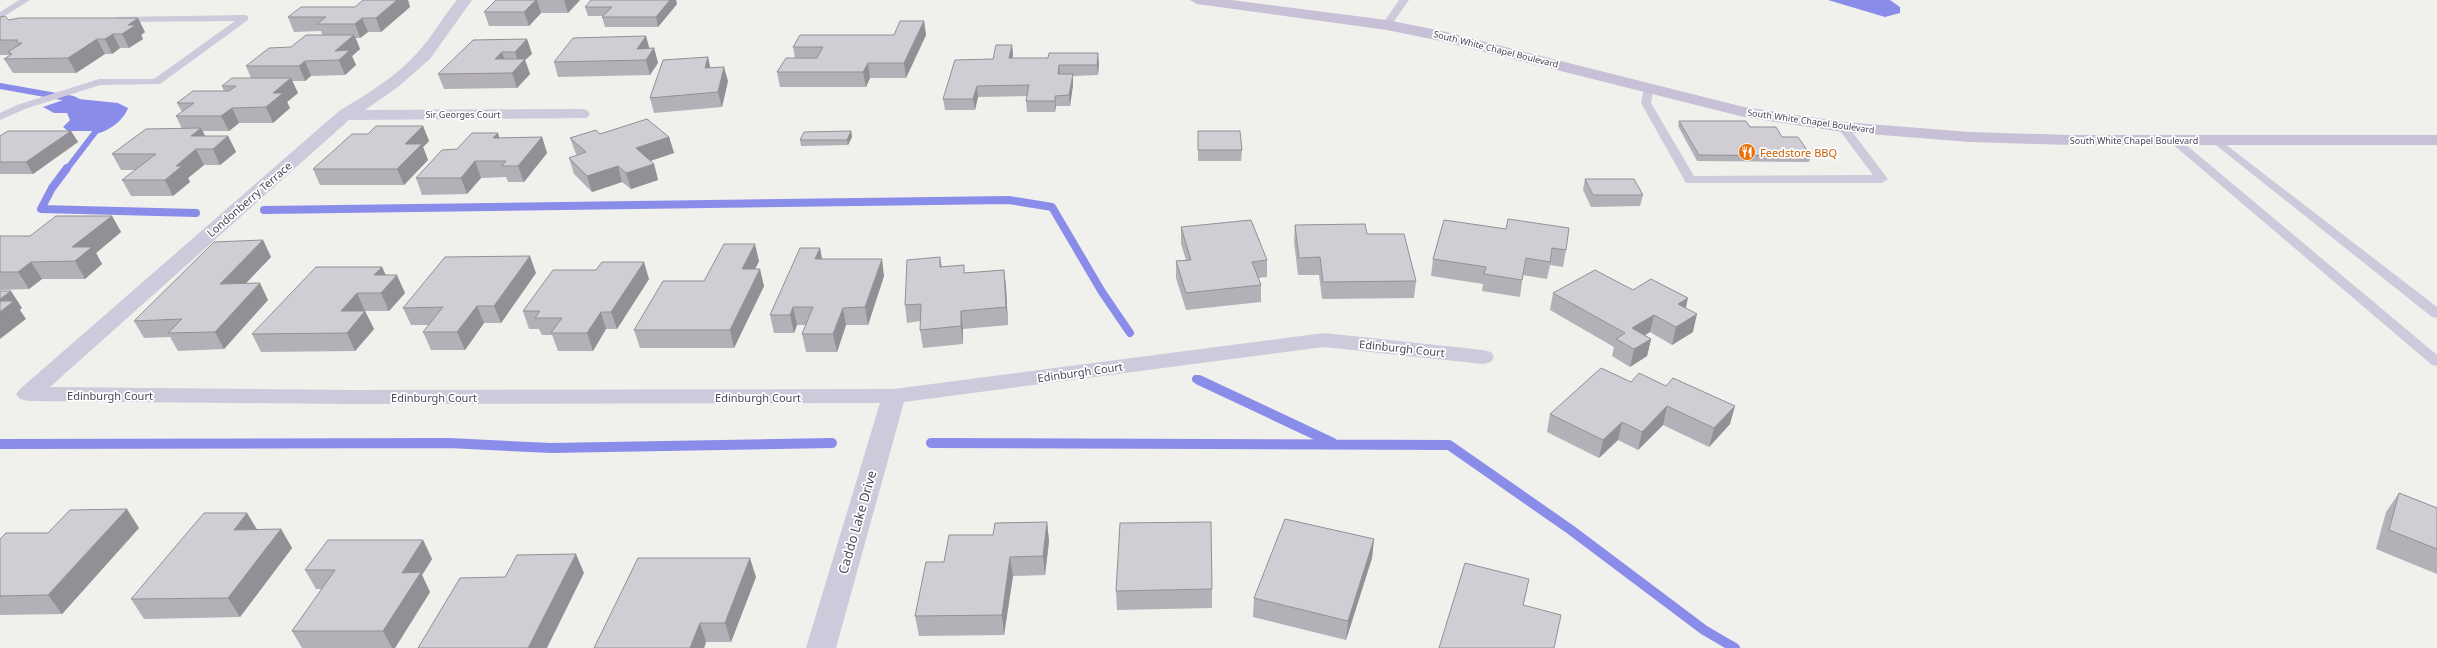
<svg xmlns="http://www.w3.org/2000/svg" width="2437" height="648" font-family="'Noto Sans',sans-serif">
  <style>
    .water { fill: #8a8cea }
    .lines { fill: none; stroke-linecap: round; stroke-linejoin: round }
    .stream-far2 { stroke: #8a8cea; stroke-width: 6 }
    .stream-far1 { stroke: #8a8cea; stroke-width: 8 }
    .stream { stroke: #8a8cea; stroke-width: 10 }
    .service { fill: #cecadb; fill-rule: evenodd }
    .minor { fill: #cecadb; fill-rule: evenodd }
    .secondary { fill: #c7c0d6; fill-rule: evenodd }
    .wall { fill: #b4b0b7 }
    .shaded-wall { fill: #929095 }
    .building { fill: #d1cdd5; stroke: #929095 }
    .labels { text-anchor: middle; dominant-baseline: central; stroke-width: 3.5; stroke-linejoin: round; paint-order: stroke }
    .far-street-label { font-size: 9px; fill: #4b465b; stroke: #fff }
    .food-label { font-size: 11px; fill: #c56008; stroke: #fff; text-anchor: start }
    .street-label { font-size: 11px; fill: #4b465b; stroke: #fff }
    .near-street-label { font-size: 13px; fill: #4b465b; stroke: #fff }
  </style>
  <rect width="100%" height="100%" fill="#f0f0ed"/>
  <path class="water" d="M1828,0H1890L1900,7V13L1885,17Z
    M69,98L118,103L128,108C124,120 108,132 95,134L96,131H68L63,127L70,120L67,113H54L43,107Z"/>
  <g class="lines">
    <path class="stream-far2" d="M0,86L73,99L81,103
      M67,169L96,131L98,121"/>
    <path class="stream-far1" d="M67,168L52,188L41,209L196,213
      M264,210L1009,200L1052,207L1102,292L1130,333
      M1196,379L1201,381"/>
    <path class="stream" d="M1199,380L1333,443
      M931,443L1449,445L1571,530L1704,630L1735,648
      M0,444L449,443L551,448L832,443"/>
    <path class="service" d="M19,0H30L0,19V12Z
      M1399,0H1409L1390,27H1384L1382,25Z
      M245,15L248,16V20L160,84L100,85L25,109L0,120V113L17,105L99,79H154L235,21L120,22L117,21V17Z
      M1649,85L1654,88L1651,103L1694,176L1873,175L1837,127L1843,124L1847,125L1888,179L1882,183H1686L1641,103L1644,88Z
      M2174,137L2178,138L2437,355V366L2432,365L2170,142V138Z
      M2216,137L2437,307V318L2432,317L2212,142V138Z"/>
    <path class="minor" d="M457,0H472L430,59L398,87L365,110L581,109L587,110L590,114L587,118L349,120L50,387L349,390L894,389L1324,333L1483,350L1491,352L1494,357L1491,362L1483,364L1324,347L904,402L836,648H806L880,403L349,404L28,401L20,399L16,394L20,389L339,111C367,94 396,77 418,52C433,36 443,16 457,0Z"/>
    <path class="secondary" d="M1190,0H1231L1387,20L1442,31L1744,107L1843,122L1970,132L2070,135H2437V145H2070L1970,142L1843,132L1744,117L1441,41L1387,30L1197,4Z"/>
  </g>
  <path class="wall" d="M363,0H408L410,7L381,32H368L360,38H356L360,49L352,56L356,65L345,75L311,76L305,81H292L298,93L287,102L290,108L273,123H239L229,131H203L205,136H228L236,152L220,165H204L188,178L190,182L173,196H131L122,180L135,170H121L112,154L182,129L176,116L182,112L177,103L224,91L222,86L251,78L246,66L322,35L321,31L294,32L288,17L355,7Z
    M496,0H580L568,13H541L529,26H489L484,12Z
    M677,4L658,27H605L602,17L603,16H588L585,7Z
    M0,17L9,20L145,32L141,35L143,39L129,48H120L112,54H105L76,73H13L4,59L10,55H0Z
    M924,21L926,35L906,78H870L866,87H780L777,72L795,58L793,47L894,35Z
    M646,36L649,48H654L658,63L650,75L558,77L554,62Z
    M527,39L532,54L525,60L530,74L517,88L444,89L438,74Z
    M1012,45L1013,55L1012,58L1099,63L1098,75L1073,76V85L1070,106H1056L1055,112H1027L1026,101L1027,96L978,97L975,110H945L943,99L993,59Z
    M708,57L710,68L728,81L722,107L654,113L650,98Z
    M1679,121L1750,127L1782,137L1811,156L1809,162L1697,161L1678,126Z
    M423,126L429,141L423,147L428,160L404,185H320L313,169L368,134Z
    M71,131L78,142L33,174H0V136Z
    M851,131L852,137L848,145L801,146L800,140Z
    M1198,131L1242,150L1241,161H1198Z
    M600,134L669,137L674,153L650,161L654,164L658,180L631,189L622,182L592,192L574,174L569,158L577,155L576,154L570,138Z
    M542,137L547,153L524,182H508L506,177L481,178L467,194L422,195L416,178L457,149L499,138Z
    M1585,179L1643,195L1640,206L1591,207L1583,190Z
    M112,216L121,232L96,253L102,264L85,279H42L29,289L0,290V236H30Z
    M1444,220L1566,250L1563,267L1550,265L1547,279L1523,275L1520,297L1482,291L1483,284L1431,276L1433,259Z
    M1295,225L1416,281L1414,298L1322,299L1319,275H1298L1294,242Z
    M1181,227L1267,260V277L1258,278L1261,285V302L1186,310L1176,278V261L1186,260L1181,244Z
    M263,240L271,257L246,283L268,300L224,349L178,351L170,337L144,338L134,321Z
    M820,248L822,259L884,276L868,325H846L837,352H806L802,334L806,325H797L794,333H774L770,315Z
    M759,261L755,269L764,286L734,348H640L634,330L704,281Z
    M382,267L386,275L405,293L389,311H365L374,329L355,351L261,352L252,334Z
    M942,267L965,273L1004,270L1006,287L1008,325L963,329V344L923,348L920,330V321L907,323L905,305Z
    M536,273L501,323H484L465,350H431L423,332L429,325H411L403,308Z
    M649,279L617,329H606L593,351H558L552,335H542L539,329H529L523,311Z
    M1633,290L1686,308L1693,332L1672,345L1650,332L1645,335L1651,339L1647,356L1630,367L1612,356L1614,347L1550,310L1553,293Z
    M1631,382L1730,424L1709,447L1663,425L1638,450L1618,440L1599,458L1547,432L1550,414Z
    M2399,493L2437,508V574L2376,549L2386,512Z
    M247,513L257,529H281L292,548L240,617L144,619L131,599Z
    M1047,522L1049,541L1045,575L1013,576L1004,635L919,636L915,616L944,562L993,535Z
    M139,528L62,614L0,615V539Z
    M1374,539L1372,558L1346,640L1253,617L1254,598Z
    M423,540L432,559L422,575L430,592L395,648H302L292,631L322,589H316L305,570Z
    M756,577L731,642H706L704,648H594Z
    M1212,589V608L1117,610L1116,591Z"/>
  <path class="shaded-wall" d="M397,0H408L410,7L381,32L376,18Z
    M536,0H537L541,13L529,26L524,12Z
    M564,0H580L568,13Z
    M670,0H676L677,4L658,27L656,17Z
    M138,18L145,32L141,35L143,39L129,48L122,34L128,25Z
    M362,18L368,32L360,38L355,24Z
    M924,21L926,35L906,78L904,63Z
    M113,34L120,48L112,54L105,39Z
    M354,35L360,49L352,56L356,65L345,75L335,51Z
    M646,36L650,51L637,49Z
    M97,39L105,54L76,73L68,58Z
    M527,39L532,54L525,60L530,74L517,88L512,73L519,65L515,52Z
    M1012,45L1013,55L1010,69L1009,58Z
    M654,48L658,63L650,75L646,60Z
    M502,52L507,67L500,74L495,59Z
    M1098,53L1099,63L1098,75L1097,65Z
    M708,57L711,71L705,68Z
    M305,61L311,76L305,81L299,66Z
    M868,63L870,78L866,87L863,72Z
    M1059,65L1060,76L1058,74Z
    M724,67L728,81L722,107L718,92Z
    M1073,74V85L1070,106L1069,95Z
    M291,78L298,93L287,102L290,108L273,123L266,107L273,93Z
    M977,86L978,97L975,110L973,99Z
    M1055,96L1056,106L1055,112Z
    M232,108L239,123L229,131L221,116Z
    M423,126L429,141L423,147L428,160L404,185L397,169L405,144Z
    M201,128L209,144L191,136Z
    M71,131L78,142L33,174L26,162Z
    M851,131L852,137L848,145L847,140Z
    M498,133L503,148L493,138Z
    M228,136L236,152L220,165L213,149Z
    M542,137L547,153L524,182L518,166Z
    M669,137L674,153L641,164L636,148Z
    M196,149L204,165L188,178L190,182L173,196L165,180L176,166Z
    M475,161L481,178L467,194L461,178Z
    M654,164L658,180L631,189L626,173Z
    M618,166L622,182L592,192L587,176Z
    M112,216L121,232L96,253L102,264L85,279L75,261L72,247Z
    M263,240L271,257L229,301L220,284Z
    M755,244L759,261L747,286L742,269Z
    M820,248L823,265L815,259Z
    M530,256L536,273L501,323L494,306Z
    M940,257L943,274L940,267Z
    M882,259L884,276L868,325L865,307Z
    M31,262L42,279L29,289L18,272Z
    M644,262L649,279L617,329L611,312Z
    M382,267L389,284L397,275L405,293L389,311L381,293L374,275Z
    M760,269L764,286L734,348L730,330Z
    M1004,270L1006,287L1008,325L1006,307Z
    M260,283L268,300L224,349L215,332Z
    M11,291L22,308L20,310L26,319L0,339V299Z
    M357,293L365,311L350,329L341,311Z
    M1688,298L1684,316L1678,304Z
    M477,306L484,323L465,350L457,332Z
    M793,307L797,325L794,333L790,315Z
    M843,308L846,325L837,352L833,334Z
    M365,311L374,329L355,351L347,333Z
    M961,311L963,329V344L961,326Z
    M601,312L606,329L593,351L587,333Z
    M1697,314L1693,332L1672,345L1676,327Z
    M1654,315L1650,332L1628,346L1632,328Z
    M1651,339L1647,356L1630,367L1634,349Z
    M1667,406L1663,425L1638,450L1642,432Z
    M1735,406L1730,424L1709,447L1714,428Z
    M1622,422L1618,440L1599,458L1603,440Z
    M127,509L139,528L62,614L48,595Z
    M247,513L258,532L234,530Z
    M1047,522L1049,541L1045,575L1043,556Z
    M281,529L292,548L240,617L228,598Z
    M1374,539L1372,558L1346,640L1348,621Z
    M423,540L432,559L422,575L430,592L395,648H392L383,631L402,573Z
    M576,554L584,573L547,648H528Z
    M1010,557L1013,576L1004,635L1002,615Z
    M750,558L756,577L731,642L725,623Z
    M1529,579L1525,598L1519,624L1523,605Z
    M700,623L706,642L704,648H690Z"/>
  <path class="building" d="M363,0H397L376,18H362L355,24H317L326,17H288L301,7H355Z
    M496,0H536L524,12H484Z
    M591,0H670L656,17H602L612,7H585Z
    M5,16L9,20L19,18H138L128,25H136L122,34H113L105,39H97L68,58L4,59L12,54L8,52L22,43H18L17,41L18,40H0V17Z
    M900,21H924L904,63H868L863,72H777L786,58H817L823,47H793L800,35H894Z
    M306,35H354L335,51L350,50L339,60L305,61L299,66H246L269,48L291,47Z
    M646,36L637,49L654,48L646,60L554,62L573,38Z
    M527,39L515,52H502L495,59H525L512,73L438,74L473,40Z
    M996,45H1012L1009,58H1048L1049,53H1098L1097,65H1059L1058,74H1073L1069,95L1055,96V101H1026L1029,85L977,86L973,99H943L955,60L993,59Z
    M708,57L705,68L724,67L718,92L650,98L663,60Z
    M232,78H291L273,93H283L266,107L232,108L221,116H176L194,103H177L193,91H229L236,86H222Z
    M647,119L669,137L636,148L654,164L626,173L618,166L587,176L569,158L586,152L570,138L596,130L600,134Z
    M1679,121H1746L1750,127H1776L1782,137H1798L1811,156L1699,155Z
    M376,126H423L405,144H422L397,169H313L352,134H368Z
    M201,128L191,136H228L213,149H196L176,166H182L165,180H122L156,154H112L146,129Z
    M8,131H71L26,162H0V136Z
    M851,131L847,140H800L804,132Z
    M1198,131H1240L1242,150H1198Z
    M472,133H498L493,138L542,137L518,166H502L506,161H475L461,178H416L442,150L457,149Z
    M1585,179H1634L1643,195H1593Z
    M56,216H112L72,247H92L75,261L31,262L18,272H0V236H30Z
    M1508,219L1569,228L1566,250L1552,248L1550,262L1526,258L1522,280L1484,274L1486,267L1433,259L1444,220L1506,229Z
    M1251,220L1267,260L1252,262L1261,285L1186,293L1176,261L1191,260L1181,227Z
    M1365,224L1367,234H1404L1416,281L1323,282L1320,257L1299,258L1295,225Z
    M263,240L220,284L260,283L215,332L168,333L182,319L134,321L214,242Z
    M724,244H755L742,269H760L730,330H634L663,281H704Z
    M800,248H820L815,259H882L865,307L843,308L833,334H802L813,307H793L790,315H770Z
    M530,256L494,306H477L457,332H423L443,307L403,308L445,257Z
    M940,257V267L964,265V273L1004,270L1006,307L961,311V326L920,330L921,304L905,305L907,260Z
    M602,262H644L611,312H601L587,333H551L562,318H535L540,311H523L553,270H596Z
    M316,267H382L374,275H397L381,293H357L341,311H365L347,333L252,334Z
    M1595,270L1633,290L1651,279L1688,298L1678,304L1697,314L1676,327L1654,315L1632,328L1651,339L1634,349L1616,339L1625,333L1553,293Z
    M0,291H11L0,299Z
    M0,301H14L0,312Z
    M1601,368L1631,382L1639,373L1666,386L1673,378L1735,406L1714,428L1667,406L1642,432L1622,422L1603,440L1550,414Z
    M2399,493L2437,508V549L2389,530Z
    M127,509L48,595L0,596V539L6,533H48L70,510Z
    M204,513H247L234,530L281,529L228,598L131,599Z
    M1285,519L1374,539L1348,621L1254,598Z
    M1047,522L1043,556L1010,557L1002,615L915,616L926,562H944L949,535H993L995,523Z
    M1211,522L1212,589L1116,591L1120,523Z
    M328,540H423L402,573L421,572L383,631H292L335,570H305Z
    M576,554L528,648H418L460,578L505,577L517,555Z
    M638,558H750L725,623H700L690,648H594Z
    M1465,563L1529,579L1523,605L1561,615L1554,648H1439Z"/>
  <defs>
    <g id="restaurant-disc" transform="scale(0.9)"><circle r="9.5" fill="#e8710a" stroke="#fff"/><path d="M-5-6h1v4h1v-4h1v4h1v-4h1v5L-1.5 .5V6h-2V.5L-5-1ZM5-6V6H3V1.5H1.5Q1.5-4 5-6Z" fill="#fff"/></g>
  </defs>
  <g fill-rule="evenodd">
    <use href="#restaurant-disc" x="1747" y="152"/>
  </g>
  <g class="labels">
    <g class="far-street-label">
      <text transform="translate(1496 49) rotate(14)">South White Chapel Boulevard</text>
      <text x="463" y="114">Sir Georges Court</text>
      <text transform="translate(1811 121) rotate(8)">South White Chapel Boulevard</text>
      <text x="2134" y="140">South White Chapel Boulevard</text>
    </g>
    <g class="food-label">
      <text x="1760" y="152">Feedstore BBQ</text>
    </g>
    <g class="street-label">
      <text transform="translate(249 199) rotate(-41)">Londonberry Terrace</text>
      <text transform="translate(1402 348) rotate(6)">Edinburgh Court</text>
      <text transform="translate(1080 372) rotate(-8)">Edinburgh Court</text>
      <text x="110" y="395">Edinburgh Court</text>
      <text x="434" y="397">Edinburgh Court</text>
      <text x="758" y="397">Edinburgh Court</text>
    </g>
    <g class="near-street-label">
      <text transform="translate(857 522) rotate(-74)">Caddo Lake Drive</text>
    </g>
  </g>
</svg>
